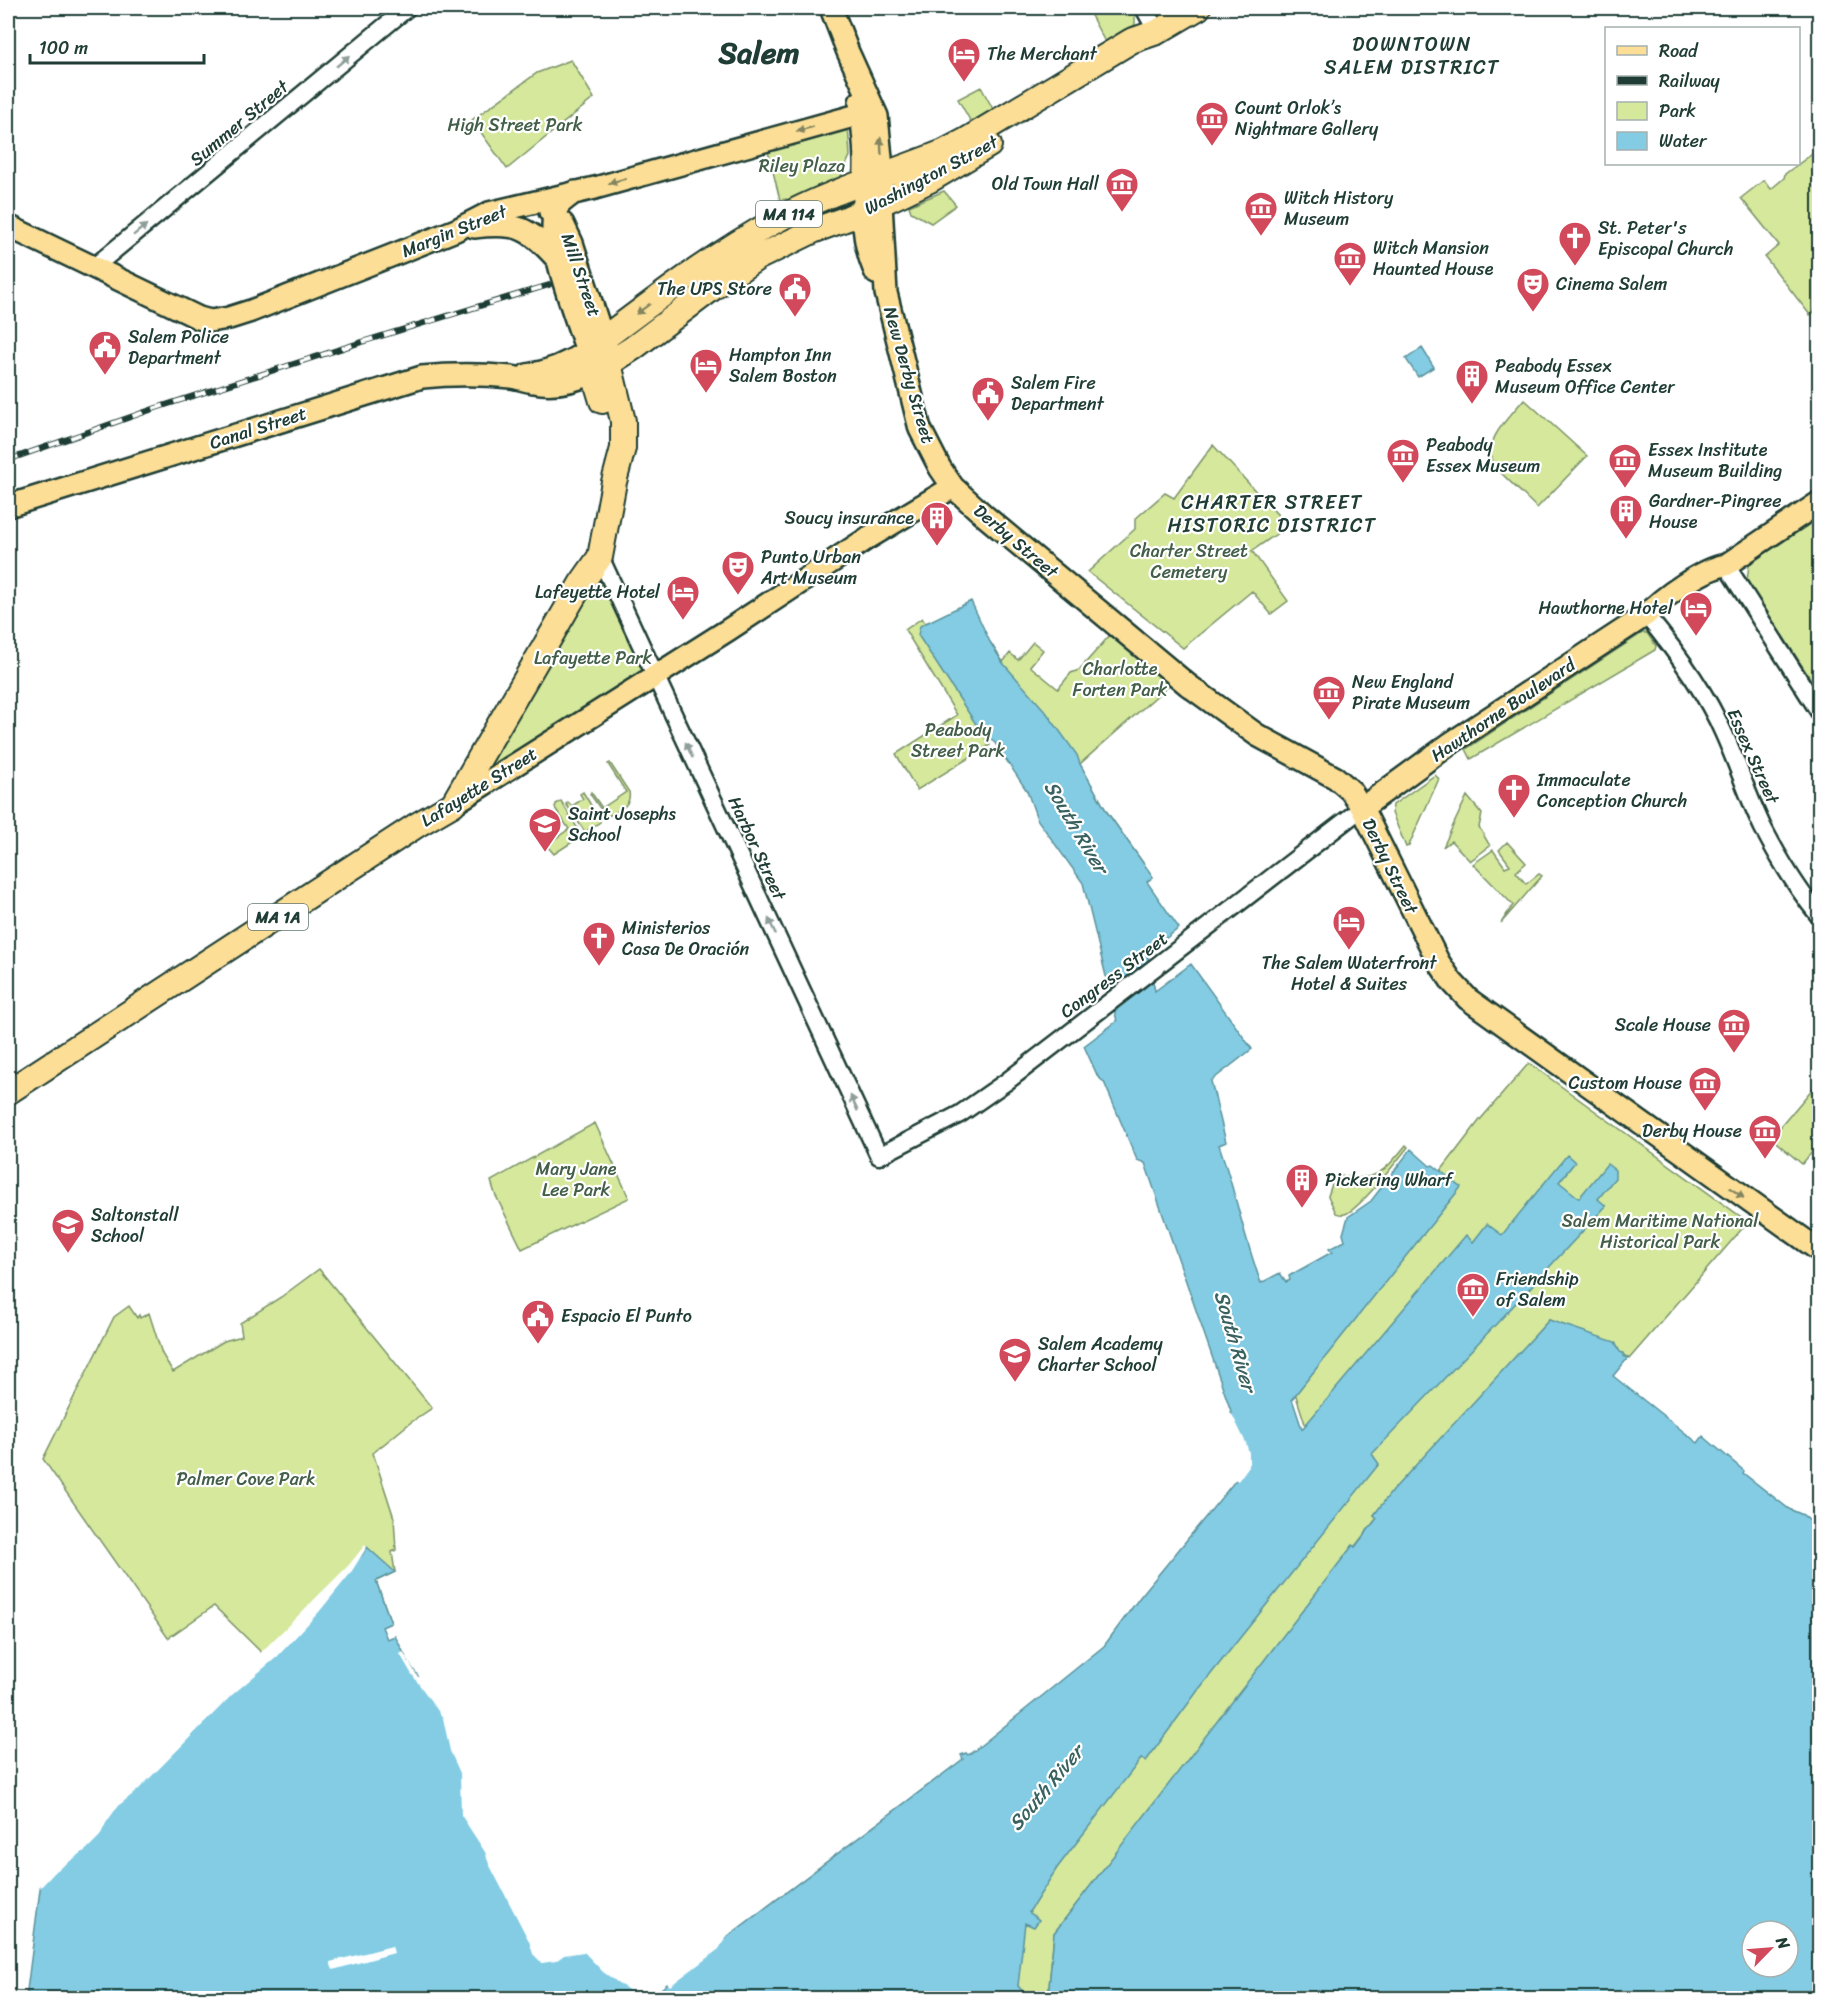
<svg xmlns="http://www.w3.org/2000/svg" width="1827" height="2006" font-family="Sriracha,sans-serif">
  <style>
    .green { fill: #d5e89c; stroke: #7a9268; stroke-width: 1.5 }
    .water { fill: #83cce3; stroke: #5b939d; stroke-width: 1.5; fill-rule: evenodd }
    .pier { fill: #fff }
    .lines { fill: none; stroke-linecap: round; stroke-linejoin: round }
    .minor-casing { stroke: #1f3d34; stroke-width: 21 }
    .major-casing { stroke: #1f3d34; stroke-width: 26 }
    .highway-casing { stroke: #1f3d34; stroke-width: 28 }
    .minor { stroke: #fff; stroke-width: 16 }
    .major { stroke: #fcde96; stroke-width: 21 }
    .highway { stroke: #fcde96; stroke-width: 24 }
    .rail-casing { stroke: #1f3d34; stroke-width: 6 }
    .rail { stroke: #fff; stroke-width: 4; stroke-dasharray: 11; stroke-linecap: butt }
    .oneway { fill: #8f9e9a }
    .oneway2 { fill: #828560 }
    .labels { text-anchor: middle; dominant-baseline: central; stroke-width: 4.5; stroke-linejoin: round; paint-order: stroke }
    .shield { fill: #fff; stroke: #627771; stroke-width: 1.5 }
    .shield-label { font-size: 16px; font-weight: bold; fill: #1f3d34 }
    .poi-label { font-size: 18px; fill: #1f3d34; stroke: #fff; text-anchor: start }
    .street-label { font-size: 18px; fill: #1f3d34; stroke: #fff }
    .park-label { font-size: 18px; fill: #435f49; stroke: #fff }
    .neighbourhood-label { font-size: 20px; letter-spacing: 1.5px; fill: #1f3d34; stroke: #fff }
    .water-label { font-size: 20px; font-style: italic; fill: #386160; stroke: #fff }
    .town-label { font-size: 30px; font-weight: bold; fill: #1f3d34; stroke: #fff }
  </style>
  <rect width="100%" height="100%" fill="#fff"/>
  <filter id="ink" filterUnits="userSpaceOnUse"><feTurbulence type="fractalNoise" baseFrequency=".0167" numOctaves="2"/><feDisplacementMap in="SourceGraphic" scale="12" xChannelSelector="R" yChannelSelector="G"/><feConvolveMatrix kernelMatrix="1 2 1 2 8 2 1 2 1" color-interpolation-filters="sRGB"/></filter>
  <g filter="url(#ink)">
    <path class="green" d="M1087,8H1132L1135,15V25L1105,42Z
      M571,60L594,98L507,169L472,120L537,73Z
      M981,87L993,109L971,122L958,99Z
      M848,126L850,156L840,178L788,204L786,199L780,200L767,147Z
      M1819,149V308L1810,315L1765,257L1779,245L1741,198L1764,180L1771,189L1784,178L1785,174Z
      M944,191L956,205L931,223L911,212L909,206Z
      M1524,399L1587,456L1537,508L1493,465C1483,438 1509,418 1524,399Z
      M1213,445L1288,526L1252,551L1288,601L1271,614L1252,591L1183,648L1088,572L1135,529V519L1165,493L1174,498Z
      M1819,518V692L1747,581L1749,564Z
      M600,557L654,675L453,804Z
      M922,618L925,623L933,620L930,652L990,745L917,790L896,754L957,715L905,630Z
      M1118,626L1178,677L1080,764L1107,812L1153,877L1034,734L990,642L1003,662L1010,653L1018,660L1033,642L1043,650L1030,666L1058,689L1071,673L1079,670Z
      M1642,633H1647L1656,646L1655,650L1471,759L1466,749Z
      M610,763L629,792C632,806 617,812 606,817L590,794L591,792L602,808L626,792L608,764Z
      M1435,775L1439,779L1438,781L1409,845L1406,847L1392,813L1393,805Z
      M583,792L600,820V822L585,832L566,804L568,802L572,806L583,799L580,794Z
      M1467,796L1482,814L1479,827L1490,846L1470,861L1451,841L1443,847Z
      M561,801L581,834L580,837L554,854L546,845L569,829L555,808L556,804Z
      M1507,842L1526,863L1516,872L1526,884L1539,874L1542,876L1501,923L1513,905L1473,864L1493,850L1505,867L1510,865L1499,850Z
      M1529,1063L1748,1222L1629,1359L1620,1352L1549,1320L1374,1515L1377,1518L1054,1933L1048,1998H1029L1018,1987L1009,1944L1314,1452L1288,1371L1479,1121Z
      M1819,1081V1144L1802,1164L1771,1138Z
      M595,1123L629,1198L522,1249L495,1194L491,1181Z
      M1406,1145L1408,1147C1397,1161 1359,1210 1345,1214C1341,1215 1339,1214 1336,1213L1328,1196L1335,1175C1374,1182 1381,1176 1406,1145Z
      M319,1269L432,1408L410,1423L373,1453L394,1518L396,1550L392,1552L395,1572L376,1581L391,1623L263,1654L214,1606L168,1638L43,1459L114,1317L129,1306L137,1318L139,1315L140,1318L149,1313L162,1354L173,1372L224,1341L242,1336L240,1323L281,1297Z"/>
    <path class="water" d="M1422,348L1434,367L1418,377L1406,359Z
      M971,601L990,642L1003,663L1046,712L1077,755L1080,764L1107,812L1153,877L1147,882L1179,928L1147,953L1155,991L1191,964L1252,1049L1211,1081L1226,1142L1219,1145C1235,1190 1244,1238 1261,1283L1280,1273L1286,1282L1290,1280L1289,1276L1332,1252L1329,1249L1345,1241L1343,1234L1348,1217L1371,1201L1411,1149L1430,1166L1433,1165L1461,1187L1292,1399L1302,1429L1466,1235L1473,1242L1487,1224L1502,1235L1567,1155L1575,1162L1559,1182L1579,1198L1607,1164L1615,1170V1178L1598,1199L1606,1206L1501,1319L1372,1454L1379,1464L1199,1689L1146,1761L1141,1759L1057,1868L1029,1912L1039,1920L1034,1927L1025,1923L1018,1986L1029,1998H650L699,1958L963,1759L961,1755L966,1753L968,1755L975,1750L1104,1646L1140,1597L1240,1475L1245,1461L1231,1419L1232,1414L1145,1163L1137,1160L1104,1082L1098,1077L1084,1046L1117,1021L1083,883L1037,819L1027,791L995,743L981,732L918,635L920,626Z
      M1549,1320L1615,1342L1620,1352L1623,1353L1624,1357L1628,1358L1613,1376L1698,1443L1703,1436L1744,1471L1743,1473L1789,1509L1803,1515L1819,1529V1998H1048L1054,1933L1353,1545L1355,1547L1377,1518L1374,1515L1392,1491ZM1752,1931H1788V1967H1752Z
      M367,1547L395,1572L376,1581L391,1623L382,1627L387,1639L395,1636L410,1665L445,1713L471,1802L540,1942L547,1946L577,1945L635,1986L647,1998H26L42,1874L85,1838L362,1555Z"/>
    <path class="pier" d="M1232,1414L1246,1443L1249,1453V1466L1238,1481L1233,1478L1240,1467L1241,1456L1228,1419L1229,1416Z
      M365,1545L367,1547L350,1574L319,1612L277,1657L232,1695L138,1790L118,1806L106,1823L100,1836L86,1850L56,1871L40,1888V1872L83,1836L94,1826L102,1810L348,1566Z
      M403,1652L418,1677L421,1676L442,1705L470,1760L475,1778L474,1802L497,1852L542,1940L548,1943L557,1944L577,1942L587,1944L595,1949L608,1964L637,1984L648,1996L645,1998L638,1997L603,1972L584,1952L564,1955L556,1961L542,1963L533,1954L529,1941L489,1864L485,1852L461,1815L460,1773L450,1751L443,1718L411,1673L400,1654Z
      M722,1938L725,1939L719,1949L670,1986L666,1982Z
      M392,1946L394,1953L333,1970L330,1962Z"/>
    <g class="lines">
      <g class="minor-casing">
        <path id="minor" d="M1144,8L1157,32
          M94,267L407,8
          M600,557L879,1156L960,1114L1006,1082L1362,808
          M1726,565L1820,713
          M1646,615C1676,651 1705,690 1724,734C1738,765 1748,797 1763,828C1779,859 1798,890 1820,917"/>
      </g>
      <g class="major-casing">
        <path id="major" d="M831,8L848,52L877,116L881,158V203L886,293L920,429L940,468L953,487L986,517L1188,685L1257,735L1336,778L1351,791L1362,808L1438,961L1452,982L1468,999L1820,1251
          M860,102C862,122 865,143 865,163C865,202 858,235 876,273
          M550,212L563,224L572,243L603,339
          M8,226L199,318L210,321L229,318L251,311L388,257L456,230L489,213L595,188L861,114
          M474,227C518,222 528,227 557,259
          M527,375C548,372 569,363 587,351C577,321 547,244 554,216C556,204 566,199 575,192
          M8,506L422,377C451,374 482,374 511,377C519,378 526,381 534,382C554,386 575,381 593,373
          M453,804L728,630L868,538L953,487
          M1362,808L1451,743L1646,615C1663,597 1702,569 1726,565L1820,502"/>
      </g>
      <g class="highway-casing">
        <path id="highway" d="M597,371L633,348L714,287L757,258L815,230L848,218L903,193L930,180L989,145
          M602,401L587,351C649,305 710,256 779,219C831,191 889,174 944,152L965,141L1131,41L1157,32L1198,8
          M8,1092L417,825L453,804L581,584L600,557L614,482L623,448V421L603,339"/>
      </g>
      <use href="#minor" class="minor"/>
      <use href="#major" class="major"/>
      <use href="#highway" class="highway"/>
      <g class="rail-casing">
        <path id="rail" d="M8,460L156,408L365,341L549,285"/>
      </g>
      <use href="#rail" class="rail"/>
    </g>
    <defs><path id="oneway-solid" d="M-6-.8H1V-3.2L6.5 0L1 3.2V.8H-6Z" transform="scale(1.5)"/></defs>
    <g class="oneway">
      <use href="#oneway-solid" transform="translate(343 61) rotate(-40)"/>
      <use href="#oneway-solid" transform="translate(140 230) rotate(-39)"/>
      <use href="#oneway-solid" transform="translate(689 750) rotate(-115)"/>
      <use href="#oneway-solid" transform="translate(772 926) rotate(-115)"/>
      <use href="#oneway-solid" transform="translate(854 1103) rotate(-115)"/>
    </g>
    <g class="oneway2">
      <use href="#oneway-solid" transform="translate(805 129) rotate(165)"/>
      <use href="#oneway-solid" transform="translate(881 146) rotate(-93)"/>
      <use href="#oneway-solid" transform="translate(617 181) rotate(164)"/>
      <use href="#oneway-solid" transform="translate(643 309) rotate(143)"/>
      <use href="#oneway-solid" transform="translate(1737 1193) rotate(36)"/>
    </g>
  </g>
  <defs>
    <g id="hotel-pin" transform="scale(1.725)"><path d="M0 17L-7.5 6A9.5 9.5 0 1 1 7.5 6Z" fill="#d1495b" stroke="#fff"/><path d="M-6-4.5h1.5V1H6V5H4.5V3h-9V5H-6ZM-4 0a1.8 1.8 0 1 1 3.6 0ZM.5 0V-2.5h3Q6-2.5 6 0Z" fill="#fff"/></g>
    <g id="museum-pin" transform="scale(1.725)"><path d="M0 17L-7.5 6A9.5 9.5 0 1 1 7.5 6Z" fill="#d1495b" stroke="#fff"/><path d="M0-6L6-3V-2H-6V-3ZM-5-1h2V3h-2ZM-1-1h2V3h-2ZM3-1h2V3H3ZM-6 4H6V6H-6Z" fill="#fff"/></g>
    <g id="church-pin" transform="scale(1.725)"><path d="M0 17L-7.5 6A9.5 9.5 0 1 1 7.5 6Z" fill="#d1495b" stroke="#fff"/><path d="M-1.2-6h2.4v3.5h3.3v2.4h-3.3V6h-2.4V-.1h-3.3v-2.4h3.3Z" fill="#fff"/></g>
    <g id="theatre-pin" transform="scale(1.725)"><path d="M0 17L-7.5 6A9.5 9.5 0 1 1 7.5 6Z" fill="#d1495b" stroke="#fff"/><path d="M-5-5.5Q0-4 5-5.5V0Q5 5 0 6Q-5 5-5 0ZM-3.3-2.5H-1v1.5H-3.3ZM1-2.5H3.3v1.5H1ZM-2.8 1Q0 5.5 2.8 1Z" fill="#fff"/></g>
    <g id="civic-pin" transform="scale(1.725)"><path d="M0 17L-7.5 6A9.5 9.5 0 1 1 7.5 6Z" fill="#d1495b" stroke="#fff"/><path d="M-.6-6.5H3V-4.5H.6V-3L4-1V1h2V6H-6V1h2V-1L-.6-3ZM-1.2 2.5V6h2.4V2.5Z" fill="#fff"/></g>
    <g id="building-pin" transform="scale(1.725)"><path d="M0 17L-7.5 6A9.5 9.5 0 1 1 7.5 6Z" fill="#d1495b" stroke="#fff"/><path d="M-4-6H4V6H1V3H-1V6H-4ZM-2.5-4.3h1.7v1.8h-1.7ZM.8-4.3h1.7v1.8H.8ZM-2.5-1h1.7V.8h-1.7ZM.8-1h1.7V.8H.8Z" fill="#fff"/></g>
    <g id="school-pin" transform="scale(1.725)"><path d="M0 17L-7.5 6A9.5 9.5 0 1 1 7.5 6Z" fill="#d1495b" stroke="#fff"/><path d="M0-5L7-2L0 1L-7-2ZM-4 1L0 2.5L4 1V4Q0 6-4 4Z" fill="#fff"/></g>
  </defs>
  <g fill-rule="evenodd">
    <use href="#hotel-pin" x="964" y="54"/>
    <use href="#museum-pin" x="1212" y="118"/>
    <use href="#museum-pin" x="1122" y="184"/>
    <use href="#museum-pin" x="1261" y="208"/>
    <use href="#church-pin" x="1575" y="238"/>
    <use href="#museum-pin" x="1350" y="258"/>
    <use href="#theatre-pin" x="1533" y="284"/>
    <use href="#civic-pin" x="795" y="289"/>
    <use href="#civic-pin" x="105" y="347"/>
    <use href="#hotel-pin" x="706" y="365"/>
    <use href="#building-pin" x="1472" y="376"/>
    <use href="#civic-pin" x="988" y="393"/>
    <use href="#museum-pin" x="1403" y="455"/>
    <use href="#museum-pin" x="1625" y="460"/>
    <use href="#building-pin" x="1626" y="511"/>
    <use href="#building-pin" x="937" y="518"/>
    <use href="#theatre-pin" x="738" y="567"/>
    <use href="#hotel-pin" x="683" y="592"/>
    <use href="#hotel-pin" x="1696" y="608"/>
    <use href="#museum-pin" x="1329" y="692"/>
    <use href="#church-pin" x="1514" y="790"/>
    <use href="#school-pin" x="545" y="824"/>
    <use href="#hotel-pin" x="1349" y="922"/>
    <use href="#church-pin" x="599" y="938"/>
    <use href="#museum-pin" x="1734" y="1025"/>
    <use href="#museum-pin" x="1705" y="1083"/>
    <use href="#museum-pin" x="1765" y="1131"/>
    <use href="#building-pin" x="1302" y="1180"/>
    <use href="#school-pin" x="68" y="1225"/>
    <use href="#museum-pin" x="1473" y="1289"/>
    <use href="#civic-pin" x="538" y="1316"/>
    <use href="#school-pin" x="1015" y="1354"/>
  </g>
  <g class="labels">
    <g class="shield">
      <rect x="756" y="201" width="66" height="26" rx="4.5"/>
      <rect x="248" y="904" width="60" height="26" rx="4.5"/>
    </g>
    <g class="shield-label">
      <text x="789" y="214">MA 114</text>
      <text x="278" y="917">MA 1A</text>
    </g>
    <g class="poi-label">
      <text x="987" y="54">The Merchant</text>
      <text x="1235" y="108">Count Orlok’s<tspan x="1235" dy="21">Nightmare Gallery</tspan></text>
      <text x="1099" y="184" text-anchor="end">Old Town Hall</text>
      <text x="1284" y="198">Witch History<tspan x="1284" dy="21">Museum</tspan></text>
      <text x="1598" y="228">St. Peter's<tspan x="1598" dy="21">Episcopal Church</tspan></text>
      <text x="1373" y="248">Witch Mansion<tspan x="1373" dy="21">Haunted House</tspan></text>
      <text x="1556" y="284">Cinema Salem</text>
      <text x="772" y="289" text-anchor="end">The UPS Store</text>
      <text x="128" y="337">Salem Police<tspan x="128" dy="21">Department</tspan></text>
      <text x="729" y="355">Hampton Inn<tspan x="729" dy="21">Salem Boston</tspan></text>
      <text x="1495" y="366">Peabody Essex<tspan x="1495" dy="21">Museum Office Center</tspan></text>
      <text x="1011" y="383">Salem Fire<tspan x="1011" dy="21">Department</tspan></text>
      <text x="1426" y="445">Peabody<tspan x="1426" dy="21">Essex Museum</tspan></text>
      <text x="1648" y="450">Essex Institute<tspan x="1648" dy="21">Museum Building</tspan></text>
      <text x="1649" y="501">Gardner-Pingree<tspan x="1649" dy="21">House</tspan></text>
      <text x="914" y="518" text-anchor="end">Soucy insurance</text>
      <text x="761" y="557">Punto Urban<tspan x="761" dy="21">Art Museum</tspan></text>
      <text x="660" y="592" text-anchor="end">Lafeyette Hotel</text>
      <text x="1673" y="608" text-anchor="end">Hawthorne Hotel</text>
      <text x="1352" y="682">New England<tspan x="1352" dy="21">Pirate Museum</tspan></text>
      <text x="1537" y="780">Immaculate<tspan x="1537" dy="21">Conception Church</tspan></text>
      <text x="568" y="814">Saint Josephs<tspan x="568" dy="21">School</tspan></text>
      <text x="622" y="928">Ministerios<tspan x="622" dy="21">Casa De Oración</tspan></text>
      <text x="1349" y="963" text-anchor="middle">The Salem Waterfront<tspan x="1349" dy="21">Hotel &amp; Suites</tspan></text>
      <text x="1711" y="1025" text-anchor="end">Scale House</text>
      <text x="1682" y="1083" text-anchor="end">Custom House</text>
      <text x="1742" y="1131" text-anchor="end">Derby House</text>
      <text x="1325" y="1180">Pickering Wharf</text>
      <text x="91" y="1215">Saltonstall<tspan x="91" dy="21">School</tspan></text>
      <text x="1496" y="1279">Friendship<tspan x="1496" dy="21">of Salem</tspan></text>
      <text x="561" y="1316">Espacio El Punto</text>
      <text x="1038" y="1344">Salem Academy<tspan x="1038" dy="21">Charter School</tspan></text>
    </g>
    <g class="street-label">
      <text transform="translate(239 123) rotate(-40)">Summer Street</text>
      <text transform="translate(931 175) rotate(-28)">Washington Street</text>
      <text transform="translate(454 231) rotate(-22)">Margin Street</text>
      <text transform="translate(581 275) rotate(71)">Mill Street</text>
      <text transform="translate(909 375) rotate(74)">New Derby Street</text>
      <text transform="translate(258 428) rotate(-18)">Canal Street</text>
      <text transform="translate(1016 541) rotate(40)">Derby Street</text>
      <text transform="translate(1503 710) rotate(-34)">Hawthorne Boulevard</text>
      <text transform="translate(1753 756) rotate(66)">Essex Street</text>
      <text transform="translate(479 787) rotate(-32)">Lafayette Street</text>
      <text transform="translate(757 848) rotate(65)">Harbor Street</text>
      <text transform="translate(1390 866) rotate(64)">Derby Street</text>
      <text transform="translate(1114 975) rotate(-37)">Congress Street</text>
    </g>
    <g class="park-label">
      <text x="515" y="125">High Street Park</text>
      <text x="802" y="166">Riley Plaza</text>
      <text x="1189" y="551">Charter Street<tspan x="1189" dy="21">Cemetery</tspan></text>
      <text x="593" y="658">Lafayette Park</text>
      <text x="1120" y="669">Charlotte<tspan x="1120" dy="21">Forten Park</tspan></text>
      <text x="958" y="730">Peabody<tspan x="958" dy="21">Street Park</tspan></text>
      <text x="576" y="1169">Mary Jane<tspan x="576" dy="21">Lee Park</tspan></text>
      <text x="1660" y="1221">Salem Maritime National<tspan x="1660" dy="21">Historical Park</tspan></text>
      <text x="246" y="1479">Palmer Cove Park</text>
    </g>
    <g class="neighbourhood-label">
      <text x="1412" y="44">DOWNTOWN<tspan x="1412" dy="23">SALEM DISTRICT</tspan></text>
      <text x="1272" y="502">CHARTER STREET<tspan x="1272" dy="23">HISTORIC DISTRICT</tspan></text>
    </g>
    <g class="water-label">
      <text transform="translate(1076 827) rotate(59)">South River</text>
      <text transform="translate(1235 1341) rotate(74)">South River</text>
      <text transform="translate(1046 1788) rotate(-50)">South River</text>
    </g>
    <g class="town-label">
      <text x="759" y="53">Salem</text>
    </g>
  </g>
  <rect width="1827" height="2006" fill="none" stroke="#fff" stroke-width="30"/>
  <rect x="15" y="15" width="1797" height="1976" fill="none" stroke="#1f3d34" stroke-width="2" filter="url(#ink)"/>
  <rect x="1605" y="27" width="195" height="138" fill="#ffffff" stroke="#a5b1ae" stroke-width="1.5"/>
  <rect x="1617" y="46" width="30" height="9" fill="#fcde96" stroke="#a5b1ae" stroke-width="1.5"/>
  <text x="1659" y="57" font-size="18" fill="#1f3d34">Road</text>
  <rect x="1617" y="76" width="30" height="9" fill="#1f3d34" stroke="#a5b1ae" stroke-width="1.5"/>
  <text x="1659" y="87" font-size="18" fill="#1f3d34">Railway</text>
  <rect x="1617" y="102" width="30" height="18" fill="#d5e89c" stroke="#a5b1ae" stroke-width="1.5"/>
  <text x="1659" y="117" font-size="18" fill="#1f3d34">Park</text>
  <rect x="1617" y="132" width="30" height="18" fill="#83cce3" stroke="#a5b1ae" stroke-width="1.5"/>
  <text x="1659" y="147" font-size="18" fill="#1f3d34">Water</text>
  <g transform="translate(1770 1949) rotate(65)"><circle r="28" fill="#ffffff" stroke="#a5b1ae" stroke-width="1.5"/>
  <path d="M0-4.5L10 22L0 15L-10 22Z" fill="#d1495b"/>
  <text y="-9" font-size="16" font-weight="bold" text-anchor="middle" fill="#1f3d34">N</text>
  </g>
  <path d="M30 54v9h174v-9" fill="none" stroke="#1f3d34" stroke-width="3"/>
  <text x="39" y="54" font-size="18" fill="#1f3d34" stroke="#ffffff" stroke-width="4.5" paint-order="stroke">100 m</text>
</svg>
